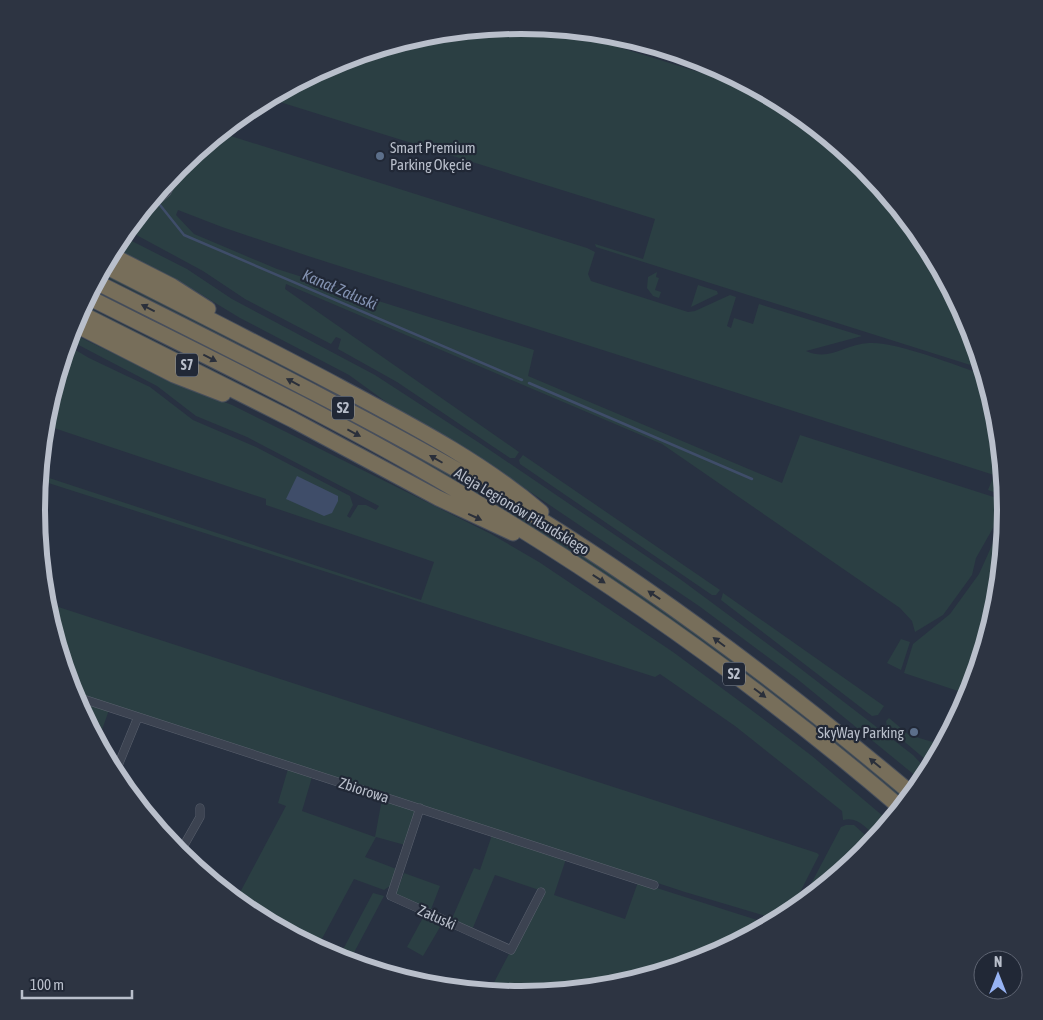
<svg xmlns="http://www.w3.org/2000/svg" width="1043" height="1020" font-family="'Asap Condensed',sans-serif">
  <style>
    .green { fill: #2b3f43 }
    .water { fill: #3f4d69 }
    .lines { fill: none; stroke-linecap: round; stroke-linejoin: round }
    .stream { stroke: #3f4d69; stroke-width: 2.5 }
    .minor-casing { stroke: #5a616e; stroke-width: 9 }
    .motorway-casing { stroke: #474e5b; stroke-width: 17 }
    .minor { stroke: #3c4351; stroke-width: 8 }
    .motorway { stroke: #776e5a; stroke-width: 15 }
    .oneway { fill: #2a2f3a }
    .service-dot { fill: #5c6f8a; stroke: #212836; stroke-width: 2 }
    .labels { text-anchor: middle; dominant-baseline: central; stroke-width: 4.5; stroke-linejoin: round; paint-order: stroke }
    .shield { fill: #212836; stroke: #8b929e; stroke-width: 1 }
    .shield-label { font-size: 14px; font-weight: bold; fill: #b9bfcb }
    .poi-label { font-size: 15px; fill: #b9bfcb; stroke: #212836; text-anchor: start }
    .street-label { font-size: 15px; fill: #b9bfcb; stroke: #212836 }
    .water-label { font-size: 16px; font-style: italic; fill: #8392b1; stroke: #212836 }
    .rim { fill: none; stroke: #b9bfcb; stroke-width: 6 }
  </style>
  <rect width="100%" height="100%" fill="#283141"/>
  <path class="green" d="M521,25L557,28L718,78L721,69L791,107L865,167L925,241L970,325L983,369L596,247L595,244L643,259L655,219L267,98L336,62L427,34Z
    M221,133L587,248L595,252L588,274L591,281L688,312L695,311L730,295L736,297L727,326L731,328L734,318L753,324L759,304L862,336L806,351C831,362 844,344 869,343C896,341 957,366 985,375L997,416L1005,496L988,490L994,475L308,256L222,227L178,210L176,215L194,234L277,269L534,350L528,376L782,483L800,435L1003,500L993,528L976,558L972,575L943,615L915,632L912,621L900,608L662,444L286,284L285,289L519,452L515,458H510L397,382L338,349L341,339L336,337L331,344L245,299L203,271L129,231L128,229L132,224L163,200L175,186L190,158Z
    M122,236L187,269L232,299L375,375L481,444L680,579L788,659L913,755L929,772L923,782L796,678L699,606L480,458L393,407L349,375L240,318L189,287L114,249Z
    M102,271L341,393L474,470L340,396L100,274Z
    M657,272L656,277L659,278L655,290L661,292L659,298L653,296L647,288L648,277Z
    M698,285L717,291L718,294L691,307Z
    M93,288C243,363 394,438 537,526C668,607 790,702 908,799L905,803L774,695L646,603L91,291Z
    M84,305L286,407L456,500L82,308Z
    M71,333L169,380L232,405L491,534L539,562L673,652L750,709L812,756L890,822L877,838C866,828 858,816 843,820L842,811L735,726L660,674L655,677L39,480L40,475L421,600L434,562L266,505V499L45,425L67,345L89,358L150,387L193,420L256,447L350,496L353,505L347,516L350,518L358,505H366L376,510L379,506L247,437L196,416L157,386L69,340Z
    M523,455L720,590L716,595H712L520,464L519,460Z
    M1006,506L997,605L970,695L904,673L913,644L950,614L979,574L1002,523L1000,521Z
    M723,593L884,706L878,715L872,716L721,600Z
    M46,603L817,853L819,855L789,914L779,920L685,892L72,692Z
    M901,639L910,642L901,670L887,663Z
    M85,702L109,710L98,741L82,711Z
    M889,718L909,735L943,745L932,765L887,727L886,721Z
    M288,769L312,777L302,811L375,837L382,799L416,809L405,845L376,837L365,857L399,870L390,886L384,890L354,879L317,948L252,913L236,900L286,806L278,803Z
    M846,825H854L873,842L864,853L823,887L811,884L841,827Z
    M492,835L566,859L554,895L625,919L638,882L757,920L773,923C751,935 729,950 706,959C637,984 562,999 489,992L542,891L495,875L472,930L451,921L474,868L480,870Z
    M404,873L440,886L430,912L395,896Z
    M373,893L384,896L349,962L338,959Z
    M425,914L443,922L423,956L407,947Z"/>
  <path class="water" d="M297,476L338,496V501L332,513L324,516L286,499Z"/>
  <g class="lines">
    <path class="stream" d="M160,205L184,235L522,380
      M529,383L752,479"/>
    <g class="minor-casing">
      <path id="minor" d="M137,218L167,192L181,165
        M74,696L654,885
        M115,773L138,717
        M420,808L391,896L511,950L541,892
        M179,854L200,817V808"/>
    </g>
    <g class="motorway-casing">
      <path id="motorway" d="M111,255L172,286L208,309
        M105,266C184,306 263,346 342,388C411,425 481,461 541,512
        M96,282C229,349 363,415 492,490C641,578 780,683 912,794
        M88,297C203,355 320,411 432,476C598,572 755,683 901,808
        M80,313L293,420L438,498L513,533
        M74,324L174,375L223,394"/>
    </g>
    <use href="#minor" class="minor"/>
    <use href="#motorway" class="motorway"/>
  </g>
  <defs><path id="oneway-solid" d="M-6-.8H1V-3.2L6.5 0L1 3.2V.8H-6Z" transform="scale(1.25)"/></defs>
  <g class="oneway">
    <use href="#oneway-solid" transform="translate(148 308) rotate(-153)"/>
    <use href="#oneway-solid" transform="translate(210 358) rotate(27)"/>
    <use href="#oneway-solid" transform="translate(293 382) rotate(-152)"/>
    <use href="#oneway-solid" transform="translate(354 433) rotate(28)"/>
    <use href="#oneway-solid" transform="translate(436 459) rotate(-150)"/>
    <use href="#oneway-solid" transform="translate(475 517) rotate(25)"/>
    <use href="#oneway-solid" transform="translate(599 579) rotate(33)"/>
    <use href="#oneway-solid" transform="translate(654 595) rotate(-146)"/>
    <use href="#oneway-solid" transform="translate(719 642) rotate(-143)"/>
    <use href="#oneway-solid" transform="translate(760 693) rotate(37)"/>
    <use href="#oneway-solid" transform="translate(875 763) rotate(-140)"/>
  </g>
  <g class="service-dot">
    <circle cx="380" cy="156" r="5"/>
    <circle cx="914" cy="732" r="5"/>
  </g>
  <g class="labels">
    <g class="shield">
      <rect x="176" y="353.5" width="22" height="23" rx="4"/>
      <rect x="332" y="396.5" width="22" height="23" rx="4"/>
      <rect x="723" y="662.5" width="22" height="23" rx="4"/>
    </g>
    <g class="shield-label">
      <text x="187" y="365">S7</text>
      <text x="343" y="408">S2</text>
      <text x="734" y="674">S2</text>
    </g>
    <g class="poi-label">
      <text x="390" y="147">Smart Premium<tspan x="390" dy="17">Parking Okęcie</tspan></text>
      <text x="904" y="732" text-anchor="end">SkyWay Parking</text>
    </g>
    <g class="street-label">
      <text transform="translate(522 511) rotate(31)">Aleja Legionów Piłsudskiego</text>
      <text transform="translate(364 790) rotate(18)">Zbiorowa</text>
      <text transform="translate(437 917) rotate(24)">Załuski</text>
    </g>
    <g class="water-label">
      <text transform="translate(340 289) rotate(23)">Kanał Załuski</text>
    </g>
  </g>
  <path d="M0 0H1043V1020H0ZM45 510a476 476 0 1 1 952 0a476 476 0 1 1-952 0Z" fill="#2d3442" fill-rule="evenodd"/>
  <path class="rim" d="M45 510a476 476 0 1 1 952 0a476 476 0 1 1-952 0Z"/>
  <g transform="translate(998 975)"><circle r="24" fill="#212836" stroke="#5e6472"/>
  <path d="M0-4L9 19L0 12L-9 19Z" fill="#97b3f3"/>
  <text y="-8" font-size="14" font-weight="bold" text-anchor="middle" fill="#b9bfcb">N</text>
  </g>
  <path d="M22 990v8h110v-8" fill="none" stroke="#b9bfcb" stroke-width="2.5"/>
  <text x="30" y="990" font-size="15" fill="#b9bfcb" stroke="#212836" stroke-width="4" paint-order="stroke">100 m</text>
</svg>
